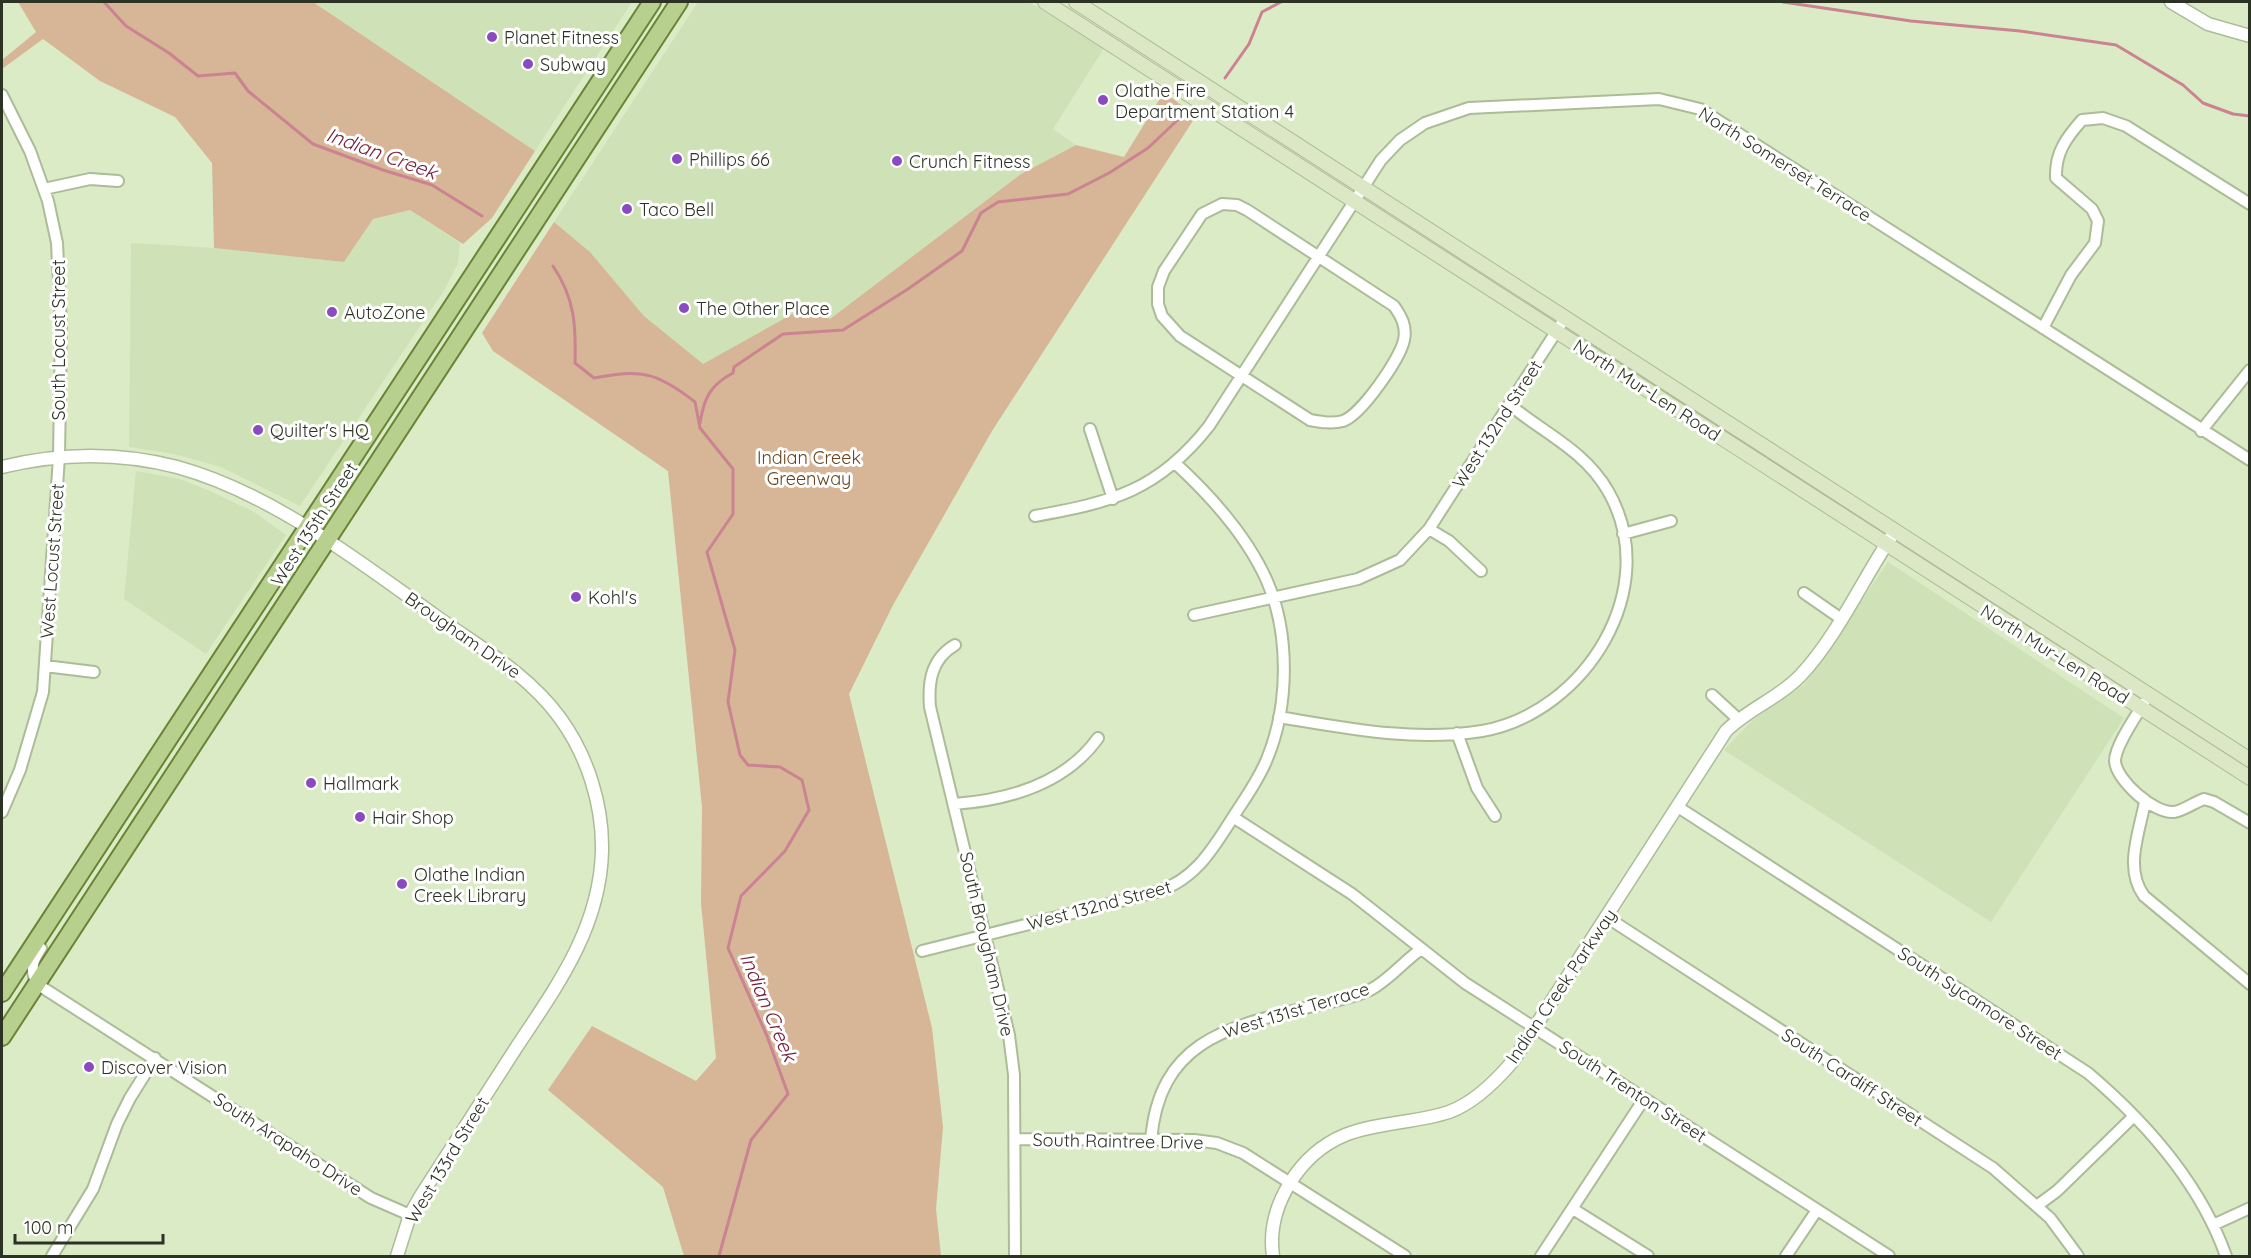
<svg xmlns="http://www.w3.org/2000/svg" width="2251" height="1258" font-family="Quicksand,sans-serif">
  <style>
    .built { fill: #cfe1b6 }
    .green { fill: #d6b697 }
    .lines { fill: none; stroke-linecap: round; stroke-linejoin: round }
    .stream { stroke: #cb8392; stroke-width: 3 }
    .minor-casing { stroke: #acbc98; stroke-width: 14 }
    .tertiary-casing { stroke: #acbc98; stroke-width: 15 }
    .secondary-casing { stroke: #acbc98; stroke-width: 16 }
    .primary-casing { stroke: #698437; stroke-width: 20 }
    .minor { stroke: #fff; stroke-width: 10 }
    .tertiary { stroke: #fff; stroke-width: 12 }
    .secondary { stroke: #dce7c6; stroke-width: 14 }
    .primary { stroke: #b8d08d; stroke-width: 16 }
    .poi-dot { fill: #8b4bc0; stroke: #fff; stroke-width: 2 }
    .labels { text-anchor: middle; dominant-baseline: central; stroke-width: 6; stroke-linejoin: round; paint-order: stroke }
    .poi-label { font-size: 18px; fill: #2d3324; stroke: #fff; text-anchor: start }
    .street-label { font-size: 18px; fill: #2d3324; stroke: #fff }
    .park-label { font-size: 18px; fill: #68451e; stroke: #fff }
    .water-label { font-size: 20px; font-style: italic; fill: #75203a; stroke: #fff }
  </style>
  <rect width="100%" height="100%" fill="#dbebc6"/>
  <path class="built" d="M313,2H632L535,151Z
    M698,2H1029L1104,48L1053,129L1076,145L1021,174L830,319L805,307L703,365L644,316L590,252L554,222Z
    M410,210L460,243L458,263L445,289L300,506L221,467L174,454L129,447L131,243L214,248L344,262L373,219Z
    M136,471L180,479L210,491L254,512L286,535L206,654L124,599Z
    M1888,562L2124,718L1991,922L1724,750L1753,720L1805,684Z"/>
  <path class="green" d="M18,2H313L535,151L492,218L463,244L410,210L373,219L344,262L214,248L212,163L175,117L100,81L43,39L2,69V60L36,32Z
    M1164,92L1196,116L992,431L893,605L849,694L932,1028L943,1127L936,1209L941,1256H684L663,1187L548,1090L592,1026L696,1081L716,1058L701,903L702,807L668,471L493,351L482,333L554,222L590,252L644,316L703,364L805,307L830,319L1021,174L1076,145L1124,157Z"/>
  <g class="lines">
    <path class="stream" d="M104,2L126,26L169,53L198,76L235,73L248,91L313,144L383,170L432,185L482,216
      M1783,2L1911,21L2020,31L2116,45L2183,85L2203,103L2233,114L2250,116
      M1225,78L1249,44L1262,12L1281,2
      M553,266C575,299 576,325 575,363L594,378C641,369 657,372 695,402L700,428L733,469V514L707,552L735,650L728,702L740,755L748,765L780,767L802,780L809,810L785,851L741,896L728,948L767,1036L788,1094L751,1140L719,1256
      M700,423C704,398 710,385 733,373L734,367L783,334L843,330L908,289L962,251L981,213L998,202L1068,194L1109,173L1148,148L1186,112"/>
    <g class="minor-casing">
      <path id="minor" d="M2,95L30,151L48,201L57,243L61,324L59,457L43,692L20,770L2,812
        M44,189L90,179L118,181
        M1222,204L1237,205L1247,210L1394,306C1401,316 1407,326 1404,340C1400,359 1361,415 1343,421C1332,424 1321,422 1310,420L1180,336L1162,316L1158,304V287L1164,271L1202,214Z
        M2043,328L2071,275L2095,243L2098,221L2092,209L2056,178C2055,153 2066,138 2082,120L2103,118L2126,126L2250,204
        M1090,429L1113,499
        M2201,431L2250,370
        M1035,516C1112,502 1158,491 1209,426L1381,160L1400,140L1425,123L1469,108L1659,99L1700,109L2250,460
        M1429,529L1449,541L1481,571
        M1623,534L1671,521
        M1804,593L1840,618
        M1194,615L1358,579L1400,560L1429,529L1565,318
        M955,645C931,659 928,682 930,707L1009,1035L1014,1075L1015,1256
        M45,666L94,672
        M1712,695L1738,719
        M2144,703C2136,716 2115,746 2115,761C2116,780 2154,814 2174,812C2183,811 2195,802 2204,799L2214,802L2250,823
        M1279,717C1346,728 1413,742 1482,731C1585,713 1664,588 1608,491C1584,450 1545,434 1510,405
        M1457,733L1477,788L1495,816
        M2145,802C2139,833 2124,869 2144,896L2250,984
        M954,804C1009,800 1065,784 1098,738
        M1678,807L2088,1073C2147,1123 2200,1183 2226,1256
        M1233,817L1352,894L1465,983L1889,1256
        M1608,918L1993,1168L2050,1218L2078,1256
        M41,948C32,961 30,969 37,984L346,1182L371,1198L410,1215
        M922,951L1156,892C1196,880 1214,847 1235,814C1246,797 1259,779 1267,759C1289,706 1290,634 1267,581C1247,536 1211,496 1175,463
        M1015,1139L1194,1140L1217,1143L1243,1153L1405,1256
        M1151,1140C1160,1037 1233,1026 1317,1005C1334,1001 1353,998 1370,990C1389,980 1403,962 1420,950
        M2038,1205L2057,1191L2134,1116
        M1573,1209L1648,1256
        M2213,1225L2250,1208
        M52,1256L93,1189L117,1124L130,1098L155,1058
        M1541,1256L1644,1099
        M1786,1256L1817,1210"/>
    </g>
    <g class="tertiary-casing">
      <path id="tertiary" d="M2171,2L2208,24L2250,36
        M2,467C59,453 119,452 177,467C272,493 358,561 437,617C481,648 528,674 560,718C587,755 603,804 602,851C600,928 557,986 516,1048C484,1098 452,1147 420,1197L410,1215L397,1256
        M1273,1256C1266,1207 1299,1154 1345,1135C1378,1122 1416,1123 1449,1112C1474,1103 1496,1081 1513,1061L1726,731C1748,709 1779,698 1800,676C1836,638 1862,581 1891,537"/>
    </g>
    <g class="secondary-casing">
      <path id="secondary" d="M1045,2L2250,778
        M1076,2L2250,760"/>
    </g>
    <g class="primary-casing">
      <path id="primary" d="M2,993L652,2
        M2,1037L679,2"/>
    </g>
    <use href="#minor" class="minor"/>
    <use href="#tertiary" class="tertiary"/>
    <use href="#secondary" class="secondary"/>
    <use href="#primary" class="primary"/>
  </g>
  <g class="poi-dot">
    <circle cx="492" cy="37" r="6"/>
    <circle cx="528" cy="64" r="6"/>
    <circle cx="1103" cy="100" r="6"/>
    <circle cx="677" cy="159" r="6"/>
    <circle cx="897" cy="161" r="6"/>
    <circle cx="627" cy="209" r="6"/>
    <circle cx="684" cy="308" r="6"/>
    <circle cx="332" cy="312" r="6"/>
    <circle cx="258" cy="430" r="6"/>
    <circle cx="576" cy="597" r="6"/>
    <circle cx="311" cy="783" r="6"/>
    <circle cx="360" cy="817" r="6"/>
    <circle cx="402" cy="884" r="6"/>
    <circle cx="89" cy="1067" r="6"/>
  </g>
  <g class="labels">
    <g class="poi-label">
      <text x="504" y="37">Planet Fitness</text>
      <text x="540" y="64">Subway</text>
      <text x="1115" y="90">Olathe Fire<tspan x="1115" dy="21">Department Station 4</tspan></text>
      <text x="689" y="159">Phillips 66</text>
      <text x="909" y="161">Crunch Fitness</text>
      <text x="639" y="209">Taco Bell</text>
      <text x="696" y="308">The Other Place</text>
      <text x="344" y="312">AutoZone</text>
      <text x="270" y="430">Quilter's HQ</text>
      <text x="588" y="597">Kohl's</text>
      <text x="323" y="783">Hallmark</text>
      <text x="372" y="817">Hair Shop</text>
      <text x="414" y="874">Olathe Indian<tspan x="414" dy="21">Creek Library</tspan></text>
      <text x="101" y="1067">Discover Vision</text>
    </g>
    <g class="street-label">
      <text transform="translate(1785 164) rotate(32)">North Somerset Terrace</text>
      <text transform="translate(58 340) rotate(-90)">South Locust Street</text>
      <text transform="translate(1647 390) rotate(33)">North Mur-Len Road</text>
      <text transform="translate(1497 424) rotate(-57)">West 132nd Street</text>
      <text transform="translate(314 524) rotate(-57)">West 135th Street</text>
      <text transform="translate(52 561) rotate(-86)">West Locust Street</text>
      <text transform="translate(463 635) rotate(35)">Brougham Drive</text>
      <text transform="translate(2055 654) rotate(32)">North Mur-Len Road</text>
      <text transform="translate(1099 905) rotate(-15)">West 132nd Street</text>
      <text transform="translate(987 944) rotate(77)">South Brougham Drive</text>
      <text transform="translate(1561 986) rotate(-56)">Indian Creek Parkway</text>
      <text transform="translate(1980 1003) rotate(33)">South Sycamore Street</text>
      <text transform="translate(1296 1010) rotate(-17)">West 131st Terrace</text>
      <text transform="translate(1852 1077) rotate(33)">South Cardiff Street</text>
      <text transform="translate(1633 1091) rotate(33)">South Trenton Street</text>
      <text transform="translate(1118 1141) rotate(1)">South Raintree Drive</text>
      <text transform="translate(288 1144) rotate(33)">South Arapaho Drive</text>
      <text transform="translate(447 1160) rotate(-59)">West 133rd Street</text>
    </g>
    <g class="park-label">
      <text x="809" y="457">Indian Creek<tspan x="809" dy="21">Greenway</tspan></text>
    </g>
    <g class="water-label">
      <text transform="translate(382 153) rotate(20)">Indian Creek</text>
      <text transform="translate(769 1007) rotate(67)">Indian Creek</text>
    </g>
  </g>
  <rect width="2251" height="1258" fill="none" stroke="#2d3324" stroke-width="6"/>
  <path d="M15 1234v9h148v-9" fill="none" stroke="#2d3324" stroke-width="3"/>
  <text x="24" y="1234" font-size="18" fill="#2d3324" stroke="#ffffff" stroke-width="4.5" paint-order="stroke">100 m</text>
</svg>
